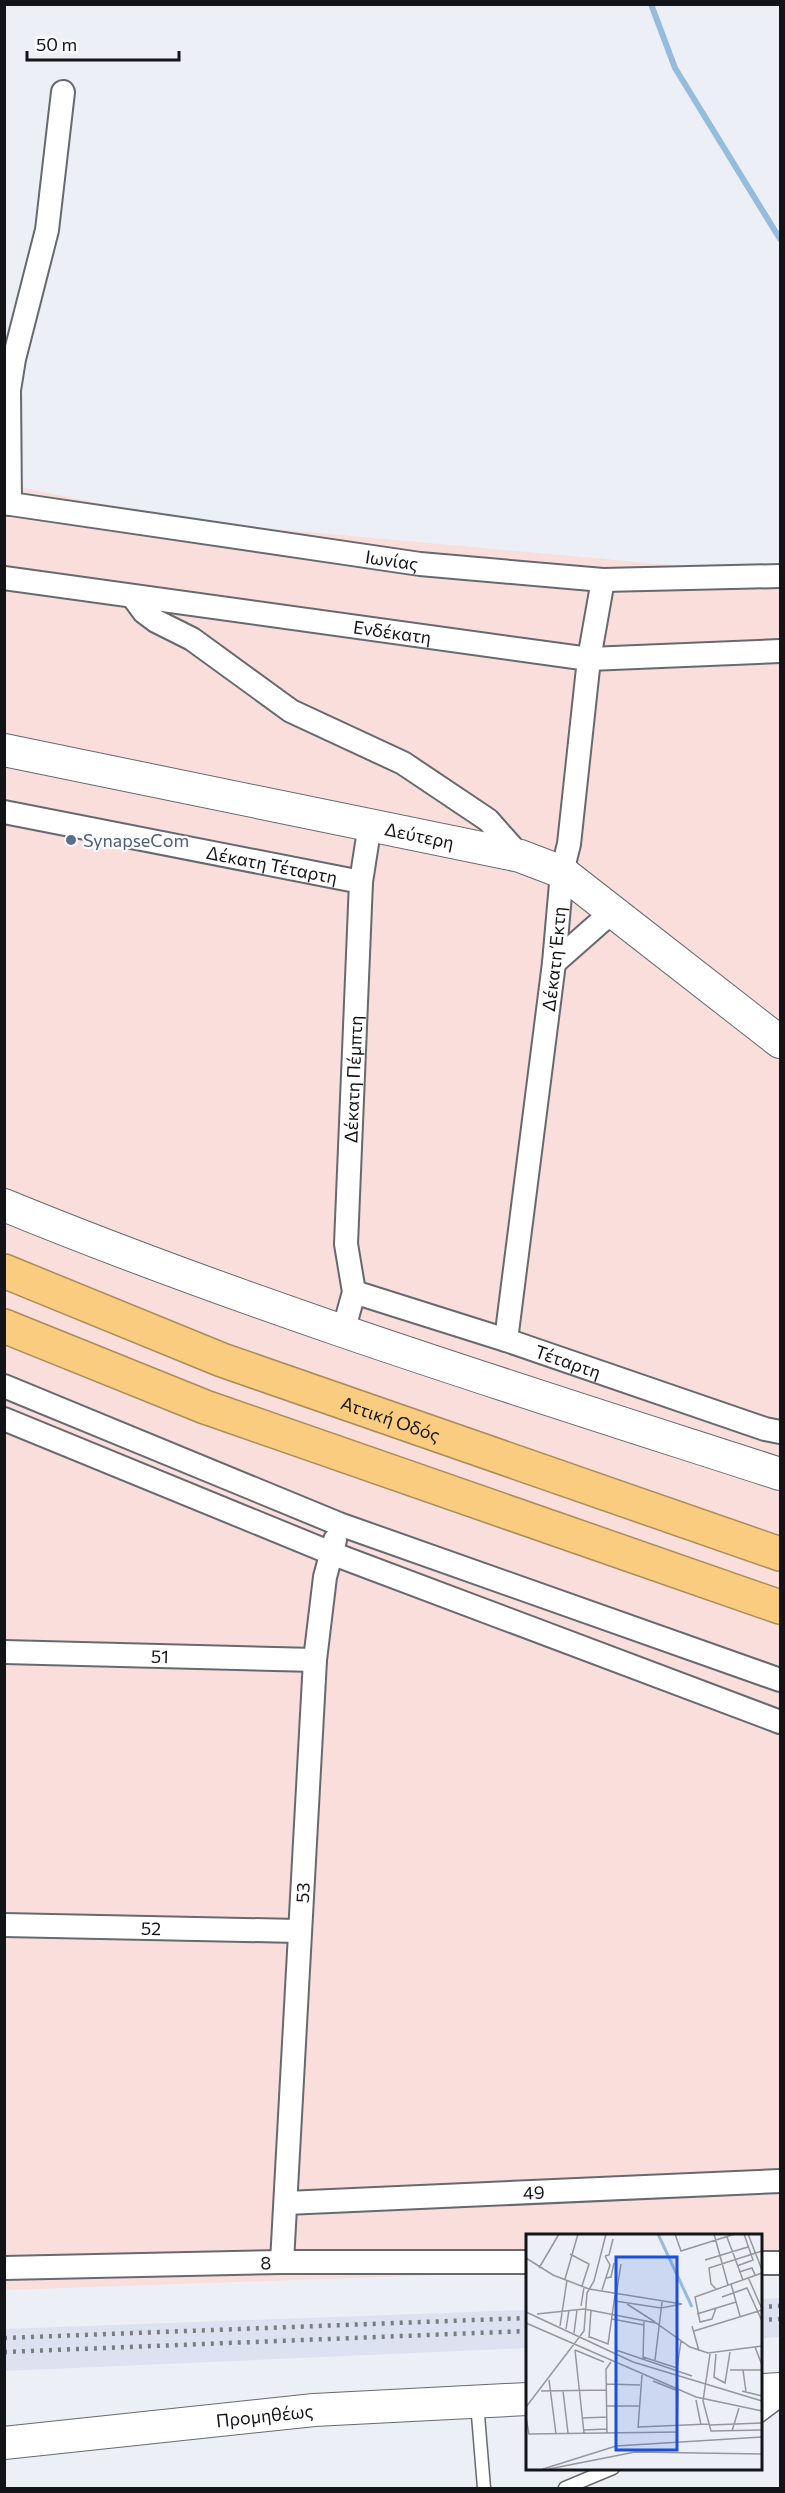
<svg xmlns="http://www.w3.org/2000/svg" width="785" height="2493" font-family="Commissioner,sans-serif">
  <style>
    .built { fill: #dce2f0 }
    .industrial { fill: #f9dedb }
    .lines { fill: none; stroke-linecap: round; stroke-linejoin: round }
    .stream { stroke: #95bbdd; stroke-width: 6 }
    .lane-casing { stroke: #66696f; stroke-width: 15 }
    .street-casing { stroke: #66696f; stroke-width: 26 }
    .secondary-casing { stroke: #66696f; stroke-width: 34 }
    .highway-casing { stroke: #a98c5b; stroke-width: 36 }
    .lane { stroke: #fff; stroke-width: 12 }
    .street { stroke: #fff; stroke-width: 22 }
    .secondary { stroke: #fff; stroke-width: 32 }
    .highway { stroke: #facc80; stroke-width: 33 }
    .rail { stroke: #7a7c80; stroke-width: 4.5; stroke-dasharray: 3 6; stroke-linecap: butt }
    .service-dot { fill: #5c6f8a; stroke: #fbfcff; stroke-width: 2 }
    .labels { text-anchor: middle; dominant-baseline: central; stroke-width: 4.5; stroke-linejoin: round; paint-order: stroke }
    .street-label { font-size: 18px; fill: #131417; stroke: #fbfcff }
    .service-label { font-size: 18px; fill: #4e5e75; stroke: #fbfcff; text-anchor: start }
    .inset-river { fill: none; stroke: #95bbdd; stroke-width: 3 }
    .inset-road { fill: none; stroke: #95979d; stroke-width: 1.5 }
    .view { fill: #1d4ed8; fill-opacity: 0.15; stroke: #1d4ed8; stroke-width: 3 }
    .inset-edge { fill: none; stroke: #131417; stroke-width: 3 }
  </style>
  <rect width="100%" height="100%" fill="#eceff6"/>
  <path class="built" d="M780,2298V2337L760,2338V2299Z
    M527,2310V2348L5,2371V2329Z"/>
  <path class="industrial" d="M4,484L187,521L780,575V2264L760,2265V2235H527V2272L5,2290Z"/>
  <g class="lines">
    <path class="stream" d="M651,4L675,68L780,239"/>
    <g class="lane-casing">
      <path id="lane" d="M477,2403L484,2488
        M760,2416L776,2404V2391
        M565,2488L613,2468"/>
    </g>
    <g class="street-casing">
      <g id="street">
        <path id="s1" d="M4,503L420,564L603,580L780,576"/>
        <path d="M10,504L9,390L14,359L47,230L63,92"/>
        <path id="s2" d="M4,578L589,659L780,651"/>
        <path d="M133,597L144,612L156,621L192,639L291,711L403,763L488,820L520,856"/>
        <path id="s3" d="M4,812L361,882"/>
        <path d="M554,963L613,911"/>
        <path id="s4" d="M354,1292L506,1340L765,1429L780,1432"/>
        <path id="s5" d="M343,1332L354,1292L346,1244L361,882L370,824"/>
        <path id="s6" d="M506,1340L554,963L562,872L569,844L589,659L603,580"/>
        <path d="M4,1386L339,1524L780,1680"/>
        <path d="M4,1419L331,1553L780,1722"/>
        <path id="s7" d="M4,1652L315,1660"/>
        <path id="s8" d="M4,1925L298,1931"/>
        <path id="s9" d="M286,2203L780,2181"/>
        <path id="s10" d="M282,2262L315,1660L325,1577L335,1540"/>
        <path d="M760,2263H780"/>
        <path id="s11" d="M4,2268L282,2262H527"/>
      </g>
    </g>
    <g class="secondary-casing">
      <g id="secondary">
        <path id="s12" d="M4,750L520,856L562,872L780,1042"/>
        <path d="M4,1205C258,1309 520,1390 780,1474"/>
        <path d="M760,2390L780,2389"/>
        <path id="s13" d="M4,2443L314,2410L527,2399"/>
      </g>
    </g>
    <g class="highway-casing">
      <g id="highway">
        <path id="s14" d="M4,1271L222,1360L780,1554"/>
        <path d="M4,1326L205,1407L780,1607"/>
      </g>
    </g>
    <use href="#lane" class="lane"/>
    <use href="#street" class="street"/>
    <use href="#secondary" class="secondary"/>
    <use href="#highway" class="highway"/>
    <path class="rail" d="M760,2307L780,2306
      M760,2320L780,2319
      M4,2338L527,2318
      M4,2352L527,2331"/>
  </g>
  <circle class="service-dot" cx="71" cy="840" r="6"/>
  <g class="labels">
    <g class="street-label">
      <text stroke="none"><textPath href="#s1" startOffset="392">Ιωνίας</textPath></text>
      <text stroke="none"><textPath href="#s2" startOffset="392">Ενδέκατη</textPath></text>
      <text stroke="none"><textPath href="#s12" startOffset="424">Δεύτερη</textPath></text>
      <text stroke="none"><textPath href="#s3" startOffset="273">Δέκατη Τέταρτη</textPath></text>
      <text stroke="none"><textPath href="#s6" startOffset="384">Δέκατη Έκτη</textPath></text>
      <text stroke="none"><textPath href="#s5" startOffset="255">Δέκατη Πέμπτη</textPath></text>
      <text stroke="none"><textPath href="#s4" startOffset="225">Τέταρτη</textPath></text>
      <text stroke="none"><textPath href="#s14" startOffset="414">Αττική Οδός</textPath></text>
      <text stroke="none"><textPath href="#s7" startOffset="156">51</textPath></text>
      <text stroke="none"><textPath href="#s10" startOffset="370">53</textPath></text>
      <text stroke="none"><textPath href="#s8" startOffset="147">52</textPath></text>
      <text stroke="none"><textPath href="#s9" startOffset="248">49</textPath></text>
      <text stroke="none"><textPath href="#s11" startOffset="262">8</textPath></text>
      <text stroke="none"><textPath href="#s13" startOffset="262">Προμηθέως</textPath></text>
    </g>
    <g class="service-label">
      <text x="83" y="840">SynapseCom</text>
    </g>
  </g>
  <g transform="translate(526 2234)">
    <rect width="236" height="236" fill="#eceff6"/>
    <path class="inset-river" d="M132,0L166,73"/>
    <path class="inset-road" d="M149,0L155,17L209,0M188,0L202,51M222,0L236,36M201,3L217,46M44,20L63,30L56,52M79,22L83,21L87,5M0,24L27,41L63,55L156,70M179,26L222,13M211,32L227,26L218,0M13,34L33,0M213,38L226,34L229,41M222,43L236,75M80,44L85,43L88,29M39,45L52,0M205,50L214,82M190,55L185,50L183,34L236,17M76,56L84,31L79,22M90,62L95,30M196,63L221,54L236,87M89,67L135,74L156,70M101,70L129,88M55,72L58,53M190,74L186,85L174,88L169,63L236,39M0,78L107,128L236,167M11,80L58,75L130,89L164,113L182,119L236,112M171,80L210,68M86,85L118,91M0,89L170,163L236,177M34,92L41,46M166,92L173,117M40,95L43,76M168,97L236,76M48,99L51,76M64,103L82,110L89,61M63,104L65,76M229,113L236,131M49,116L78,128M49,116L58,199M90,116L166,142M184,120L177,167L185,197L236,196M190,120L188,143L199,149L204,118M117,123L151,134L155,107M117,125L118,87M129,126L136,68M204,136H236M217,136L220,158M23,146L30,200M127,147L152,157M80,150L114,151M15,157L80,156M37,157L42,199M216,157L236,162M170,166L175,191M80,172H113M0,173L58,97L61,59L68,47L80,0M0,184L3,200L152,198M56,184L81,183M184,191L236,189M151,192L152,157M112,193L183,190M112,194L116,141M58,196L81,195M206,197L213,174M81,199L80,135L85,128M17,235L90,212L236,203M23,235L109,218L236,220"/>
    <path class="view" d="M90,23H151V216H90Z"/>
    <rect width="236" height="236" class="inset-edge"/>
  </g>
  <rect width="785" height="2493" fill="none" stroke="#131417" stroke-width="12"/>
  <path d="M27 51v9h152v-9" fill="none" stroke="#131417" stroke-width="3"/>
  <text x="36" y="51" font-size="18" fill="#131417" stroke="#fbfcff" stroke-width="4.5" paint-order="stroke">50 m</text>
</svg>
